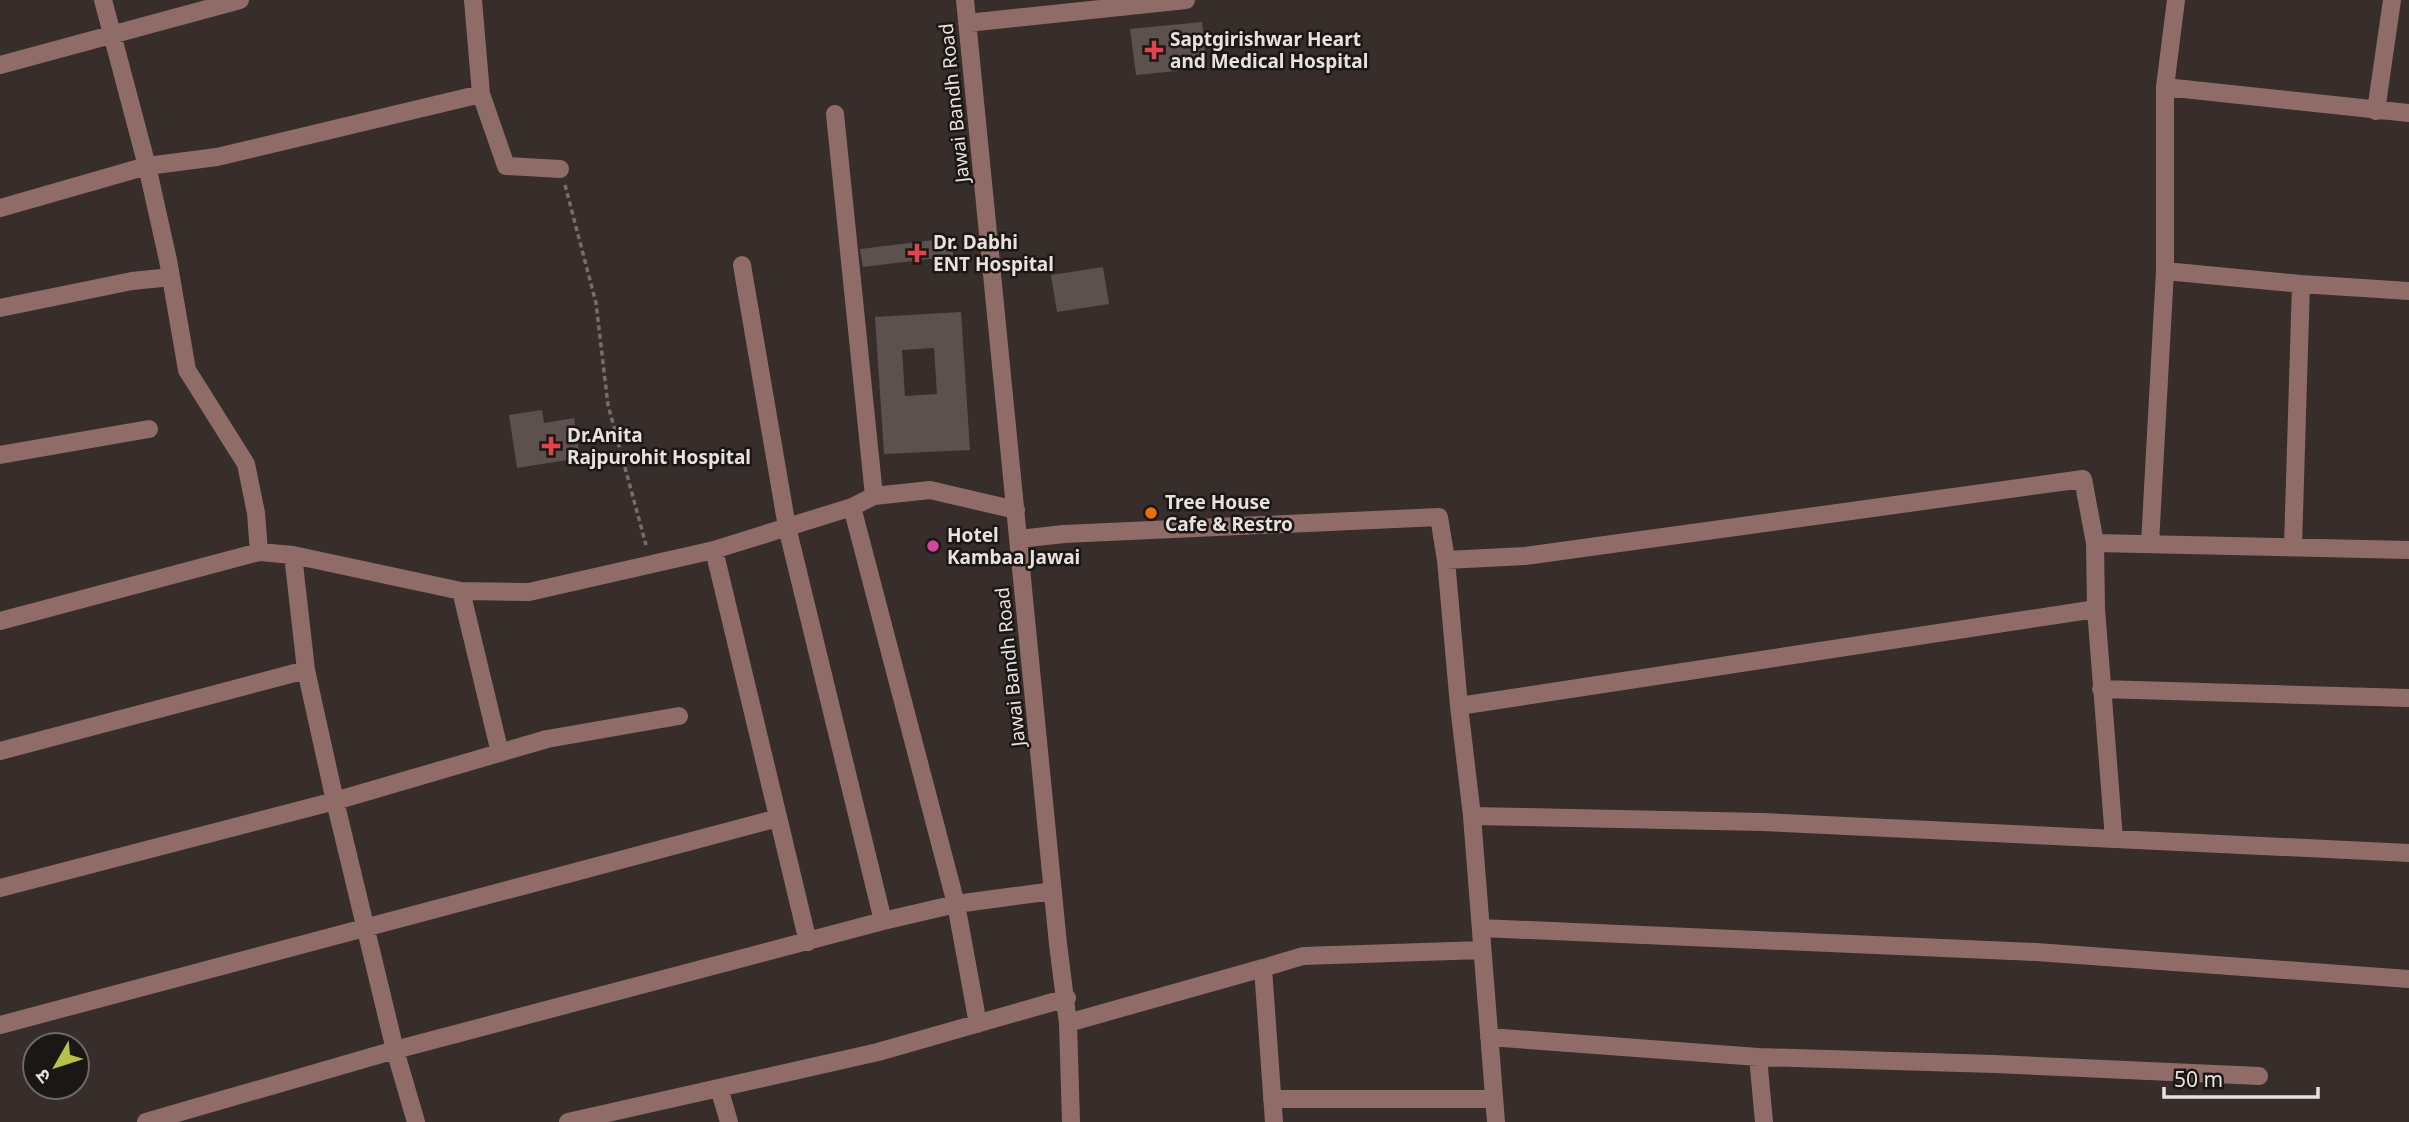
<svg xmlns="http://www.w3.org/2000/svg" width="2409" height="1122" font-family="'Noto Sans','Noto Sans Devanagari',sans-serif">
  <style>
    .building { fill: #5c514e; fill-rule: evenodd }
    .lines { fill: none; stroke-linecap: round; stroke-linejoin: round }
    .path { stroke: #776e6c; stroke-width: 3.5; stroke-dasharray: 5 3.5; stroke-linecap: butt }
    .minor { stroke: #8f6c67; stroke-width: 18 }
    .health-dot { fill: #e0444e; stroke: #1b1715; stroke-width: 2.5 }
    .food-dot { fill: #e8710a; stroke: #1b1715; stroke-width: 2.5 }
    .hotel-dot { fill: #d1479c; stroke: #1b1715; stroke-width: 2.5 }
    .labels { text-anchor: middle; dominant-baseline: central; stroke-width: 5; stroke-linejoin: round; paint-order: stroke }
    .poi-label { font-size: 19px; font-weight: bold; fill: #e7e1df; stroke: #1b1715; text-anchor: start }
    .street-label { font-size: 19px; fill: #e7e1df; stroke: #1b1715 }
  </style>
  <rect width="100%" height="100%" fill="#372d2a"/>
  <path class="building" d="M1202,22L1207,68L1136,75L1130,29Z
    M951,238L953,256L863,267L860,249Z
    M1103,267L1109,304L1057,312L1051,275Z
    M961,312L970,450L884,454L875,317ZM934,348L937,394L905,396L902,350Z
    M542,410L544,423L574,418L580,458L517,468L509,415Z"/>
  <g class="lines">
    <path class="path" d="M565,185L596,303L608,405L646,545"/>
    <path class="minor" d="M103,0L147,166L168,260L187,370L246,464L256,513L259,552
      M473,0L481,94L506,166L560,169
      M965,0L1058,944L1068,1023L1071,1122
      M967,23L1186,0
      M0,65L240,0
      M2165,87L2409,113
      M2376,111L2392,0
      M835,114L874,496
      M0,208L147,166L217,157L481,94
      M742,265L787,527L883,921
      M2165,271L2301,284
      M0,308L132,281L171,277
      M0,455L149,429
      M852,507L956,904L978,1024
      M1019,539L1064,534L1439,517L1446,560L1459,706L1472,816L1496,1122
      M2095,543L2409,550
      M2150,543L2165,271V87L2176,0
      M2293,546L2301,284L2409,291
      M714,550L808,942
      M293,555L306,670L335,801L395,1050L416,1122
      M1446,560L1525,556L2083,479L2095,543L2096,609L2114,839
      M461,591L500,753
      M0,621L259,552L293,555L461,591L529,592L714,550L852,507L874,496L930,490L1016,510
      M2101,689L2409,698
      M1459,706L2096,609
      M0,751L306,670
      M1472,816L1763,822L2409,853
      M0,888L335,801L547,739L679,716
      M1481,928L2036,952L2409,979
      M1263,968L1303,956L1482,950
      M1068,1023L1263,968L1274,1122
      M0,1025L778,818
      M1489,1037L1758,1057L1994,1064L2259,1076
      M1758,1057L1764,1122
      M719,1088L729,1122
      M1272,1099H1494
      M146,1122L395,1050L883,921L956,904L1053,891
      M568,1122L878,1052L1067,998"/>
  </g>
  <g class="health-dot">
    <path d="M1150.5 39.5h7v7h7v7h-7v7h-7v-7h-7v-7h7z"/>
    <path d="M913.5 242.5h7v7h7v7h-7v7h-7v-7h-7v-7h7z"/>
    <path d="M547.5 435.5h7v7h7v7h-7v7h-7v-7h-7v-7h7z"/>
  </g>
  <circle class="food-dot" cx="1151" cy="513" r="7"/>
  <circle class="hotel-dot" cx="933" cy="546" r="7"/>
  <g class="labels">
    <g class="poi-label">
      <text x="1170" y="39">Saptgirishwar Heart<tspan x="1170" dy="22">and Medical Hospital</tspan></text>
      <text x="933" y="242">Dr. Dabhi<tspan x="933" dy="22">ENT Hospital</tspan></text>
      <text x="567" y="435">Dr.Anita<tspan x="567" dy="22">Rajpurohit Hospital</tspan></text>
      <text x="1165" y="502">Tree House<tspan x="1165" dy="22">Cafe &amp; Restro</tspan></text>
      <text x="947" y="535">Hotel<tspan x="947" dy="22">Kambaa Jawai</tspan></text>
    </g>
    <g class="street-label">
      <text transform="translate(954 103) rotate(-96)">Jawai Bandh Road</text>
      <text transform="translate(1010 667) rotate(-96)">Jawai Bandh Road</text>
    </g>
  </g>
  <g transform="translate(56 1066) rotate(231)"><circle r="33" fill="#1b1715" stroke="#6d6866" stroke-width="2"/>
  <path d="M0-5L12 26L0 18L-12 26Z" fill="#b7c148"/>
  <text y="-10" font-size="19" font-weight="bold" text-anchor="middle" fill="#e7e1df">उ</text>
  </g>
  <path d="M2164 1087v10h154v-10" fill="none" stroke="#e7e1df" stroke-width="3.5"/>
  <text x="2174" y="1087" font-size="21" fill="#e7e1df" stroke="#1b1715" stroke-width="5" paint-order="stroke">50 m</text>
</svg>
